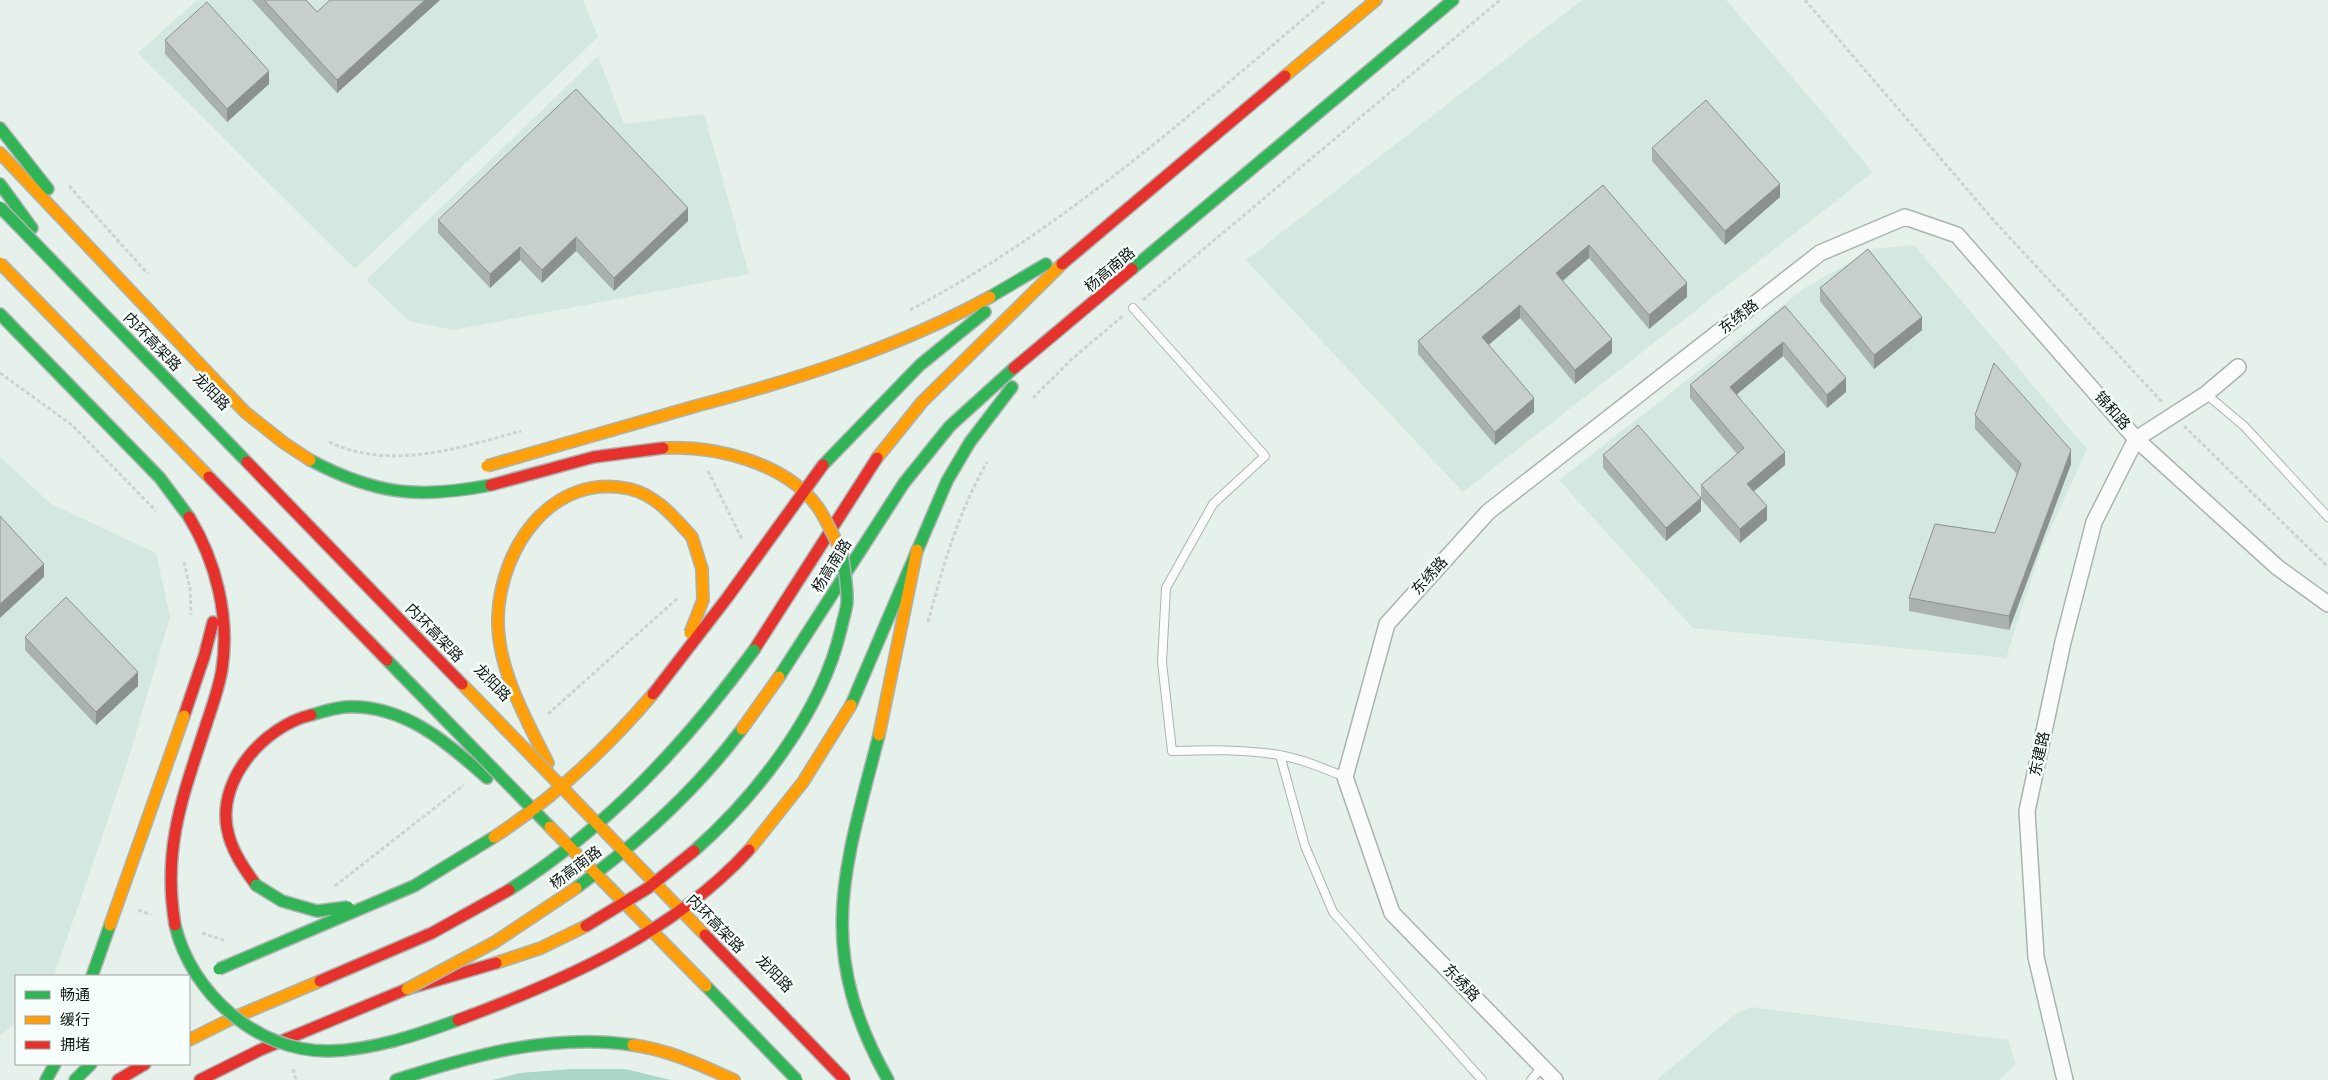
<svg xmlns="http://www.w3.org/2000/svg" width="2328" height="1080" font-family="'Source Sans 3','Noto Sans SC',sans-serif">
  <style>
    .built { fill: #d4e7e0 }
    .forest { fill: #abd7c6 }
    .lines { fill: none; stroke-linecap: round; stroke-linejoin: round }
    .lane-casing { stroke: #abb3b0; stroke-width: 10 }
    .street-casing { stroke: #abb3b0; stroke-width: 18 }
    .fast-casing { stroke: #abb3b0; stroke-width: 14 }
    .slow-casing { stroke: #abb3b0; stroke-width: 14 }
    .jam-casing { stroke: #abb3b0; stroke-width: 14 }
    .path { stroke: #ced2d0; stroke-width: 3; stroke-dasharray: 4 2.5; stroke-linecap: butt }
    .lane { stroke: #fbfdfc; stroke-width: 8 }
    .street { stroke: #fbfdfc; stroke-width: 15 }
    .fast { stroke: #30b455; stroke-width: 11 }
    .slow { stroke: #ff9f0a; stroke-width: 11 }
    .jam { stroke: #e5322d; stroke-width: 11 }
    .fast-bridge-casing { stroke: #abb3b0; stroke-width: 14; stroke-linecap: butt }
    .slow-bridge-casing { stroke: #abb3b0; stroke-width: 14; stroke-linecap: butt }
    .jam-bridge-casing { stroke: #abb3b0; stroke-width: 14; stroke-linecap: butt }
    .fast-bridge { stroke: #30b455; stroke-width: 11 }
    .slow-bridge { stroke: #ff9f0a; stroke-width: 11 }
    .jam-bridge { stroke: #e5322d; stroke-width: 11 }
    .wall { fill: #aab2af }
    .shaded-wall { fill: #8b918e }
    .building { fill: #c6cfcb; stroke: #8b918e }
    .labels { text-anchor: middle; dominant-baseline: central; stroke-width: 5; stroke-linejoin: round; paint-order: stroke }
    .street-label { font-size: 15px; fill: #101614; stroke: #f7fffc }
  </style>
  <rect width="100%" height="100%" fill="#e6f1ec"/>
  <path class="built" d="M197,0H583L598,37L355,269L138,53Z
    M1582,0H1726L1873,172L1463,492L1246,260Z
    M598,56L624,124L704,114L749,274L453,330L409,321L366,280Z
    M1914,245L2087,449L2041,550L2006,658L1693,628L1559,480L1805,288L1873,249Z
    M0,457L51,504L156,553L170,617L126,767L54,976H16V1023L0,1036Z
    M1751,1007L2008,1040L2016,1064L1999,1080H1657L1734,1015Z"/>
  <path class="forest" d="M571,1069H625L671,1080H493L520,1073Z"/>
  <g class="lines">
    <g class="lane-casing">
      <path id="lane" d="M1133,308L1265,456L1213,504L1166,588L1162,662L1172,751C1208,750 1244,749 1279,755C1302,759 1323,768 1345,777
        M2206,394L2244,426L2328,517
        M1280,755L1305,846L1333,912L1482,1080
        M1531,1080L1542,1067"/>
    </g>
    <g class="street-casing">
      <path id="street" d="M2136,439L2206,394L2238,367
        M1555,1080L1392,913L1345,777L1387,624L1488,512L1820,253L1905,217L1957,235L2136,439L2277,567L2328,604
        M2065,1080L2036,957L2027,811L2063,642L2094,522L2136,439"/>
    </g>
    <g class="fast-casing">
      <path id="fast" d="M0,128L48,189
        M0,184L32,228
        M1132,269L1453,0
        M990,297L1046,264
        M0,314L160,478L189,517
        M310,460C376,495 419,499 491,485
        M823,465L920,365L985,312
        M779,677L904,483L950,426L1014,368
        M851,705L947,481L970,442L1012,387
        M311,715C322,712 334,708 345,707C403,704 447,742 487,778
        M879,735C844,871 814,948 888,1080
        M92,976L110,925
        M46,1080L55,1064
        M75,1080L91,1064
        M396,1080C474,1055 551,1033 633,1045"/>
    </g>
    <g class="slow-casing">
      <path id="slow" d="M1285,76L1376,0
        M0,153L245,412L284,443L310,460
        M696,406C798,379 897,348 990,297
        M877,458L922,402L1062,264
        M879,735L917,550
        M548,763C526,719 496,667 498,616C501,547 552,472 630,489C656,495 675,518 692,537
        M496,963L541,948L586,926
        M189,1040L233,1018L320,981
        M633,1045C669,1050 701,1065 734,1080"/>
    </g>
    <g class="jam-casing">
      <path id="jam" d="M1062,264L1285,76
        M1014,368L1132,269
        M189,517C216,561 230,617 222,669C219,688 212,707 206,725
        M754,650L877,458
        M184,716L204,657L213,622
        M256,885C243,867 231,850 227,828C218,778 265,726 311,715
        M118,1080L145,1064
        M200,1080L260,1050L407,989L496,963"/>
    </g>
    <path class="path" d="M1805,0L1996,223L2163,403
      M69,186L148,274
      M1143,300L1500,0
      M910,310C1064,229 1194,111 1326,0
      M0,373L72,425L156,511
      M1033,398L1073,358L1124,315
      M2184,426L2328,567
      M329,442C391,471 459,448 521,431
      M708,471L742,539
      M184,562L190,588L191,615
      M928,622C943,566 958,513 987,462
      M548,714L679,597
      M335,886L464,785
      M138,910L151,915
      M202,933L226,941
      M293,1069L296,1080"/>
    <use href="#lane" class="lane"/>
    <use href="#street" class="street"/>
    <use href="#fast" class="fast"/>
    <use href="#slow" class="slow"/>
    <use href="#jam" class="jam"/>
    <g class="fast-bridge-casing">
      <path id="fast-bridge" d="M0,207L247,462
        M387,660L550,827
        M694,851C757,795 822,712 841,629C843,620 846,611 847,603C848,587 844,569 842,553
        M256,885L282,901L317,911L348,907
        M576,888C638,843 696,790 742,729
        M509,890C608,827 685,744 754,650
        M175,925C191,993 257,1052 329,1051C373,1050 417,1035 458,1020
        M219,969L414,886L494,837
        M706,986L797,1080"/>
    </g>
    <g class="slow-bridge-casing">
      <path id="slow-bridge" d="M0,263L209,477
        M663,448C715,445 788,463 819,509C828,523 835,539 842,553
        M487,466L696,406
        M690,633L703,600L702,569L692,537
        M462,684L705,935
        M742,729L779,677
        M550,827L706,986
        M494,837C554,798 606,749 653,694
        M749,850L803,782L851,705
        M110,925L184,716
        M407,989L495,942L576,888"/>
    </g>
    <g class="jam-bridge-casing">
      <path id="jam-bridge" d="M247,462L462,684
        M209,477L387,660
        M491,485L594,457L663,448
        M653,694L727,598L823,465
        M175,925C162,848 183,796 206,725
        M586,926L648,888L694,851
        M705,935L845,1080
        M320,981L432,933L509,890
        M458,1020C563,981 672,934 749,850"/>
    </g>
    <use href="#fast-bridge" class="fast-bridge"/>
    <use href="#slow-bridge" class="slow-bridge"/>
    <use href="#jam-bridge" class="jam-bridge"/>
  </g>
  <path class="wall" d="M252,0H306L317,12L330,0H440L337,93Z
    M165,40L269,84L227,122L165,54Z
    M1652,148L1780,197L1725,245L1652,161Z
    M1603,185L1687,297L1649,329L1589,258L1563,281L1612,353L1575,384L1520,318L1489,345L1534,412L1495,445L1418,354V341Z
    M438,220L688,221L614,291L576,251L542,283L520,260L490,288L438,233Z
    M1820,288L1922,330L1874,369L1820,301Z
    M1785,306L1846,392L1827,408L1783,356L1737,394L1785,465L1754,491L1767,520L1740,543L1701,499V485L1737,454L1690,398V385Z
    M1975,415L2071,464L2009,630L1909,611V598L1995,533L2017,474L1975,429Z
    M1603,455L1701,511L1666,541L1603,468Z
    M25,637L138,686L96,725L25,650Z"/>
  <path class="shaded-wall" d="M425,0H440L337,93V80Z
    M269,71V84L227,122V109Z
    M1780,184V197L1725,245V231Z
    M688,208V221L614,291V278Z
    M576,237V251L542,283V270Z
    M1589,245V258L1556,286V273Z
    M520,247V260L490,288V274Z
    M1687,283V297L1649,329V315Z
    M1520,305V318L1482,350V337Z
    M1922,317V330L1874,369V355Z
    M1612,339V353L1575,384V370Z
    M1783,342V356L1730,400V387Z
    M1846,378V392L1827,408V395Z
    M1534,398V412L1495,445V432Z
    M2071,450V464L2009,630V616Z
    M1785,452V465L1747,497V484Z
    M1701,498V511L1666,541V528Z
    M1767,506V520L1740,543V529Z
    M44,564V577L0,618V604Z
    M138,672V686L96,725V712Z"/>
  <path class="building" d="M264,0H306L317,12L330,0H425L337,80Z
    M207,2L269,71L227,109L165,40Z
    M576,89L688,208L614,278L576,237L542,270L520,247L490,274L438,220Z
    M1706,100L1780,184L1725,231L1652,148Z
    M1603,185L1687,283L1649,315L1589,245L1556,273L1612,339L1575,370L1520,305L1482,337L1534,398L1495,432L1418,341Z
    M1868,249L1922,317L1874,355L1820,288Z
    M1785,306L1846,378L1827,395L1783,342L1730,387L1785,452L1747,484L1767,506L1740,529L1701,485L1744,448L1690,385Z
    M1994,363L2071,450L2009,616L1909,598L1935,524L1995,533L2021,464L1975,415Z
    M1638,425L1701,498L1666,528L1603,455Z
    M0,516L44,564L0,604Z
    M66,597L138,672L96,712L25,637Z"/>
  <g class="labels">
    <g class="street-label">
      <text transform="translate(1110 270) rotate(-40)">杨高南路</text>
      <text transform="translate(1739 317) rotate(-38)">东绣路</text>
      <text transform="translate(152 342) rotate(46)">内环高架路</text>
      <text transform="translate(211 392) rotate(46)">龙阳路</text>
      <text transform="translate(2112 411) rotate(49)">锦和路</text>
      <text transform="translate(832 566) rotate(-58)">杨高南路</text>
      <text transform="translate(1430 576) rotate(-48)">东绣路</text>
      <text transform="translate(434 633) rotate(46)">内环高架路</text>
      <text transform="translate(492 683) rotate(46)">龙阳路</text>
      <text transform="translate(2040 754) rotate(-78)">东建路</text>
      <text transform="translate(576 868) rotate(-37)">杨高南路</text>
      <text transform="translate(715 924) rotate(46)">内环高架路</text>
      <text transform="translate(774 974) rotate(46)">龙阳路</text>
      <text transform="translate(1461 983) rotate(46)">东绣路</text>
    </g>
  </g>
  <rect x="15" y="975" width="175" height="90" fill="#f7fffc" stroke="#9ba29f"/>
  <rect x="25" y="991" width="25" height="8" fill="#30b455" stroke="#9ba29f"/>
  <text x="60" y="1000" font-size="15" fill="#101614">畅通</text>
  <rect x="25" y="1016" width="25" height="8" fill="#ff9f0a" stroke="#9ba29f"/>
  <text x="60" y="1025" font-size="15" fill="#101614">缓行</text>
  <rect x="25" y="1041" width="25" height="8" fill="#e5322d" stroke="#9ba29f"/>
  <text x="60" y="1050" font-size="15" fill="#101614">拥堵</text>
</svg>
